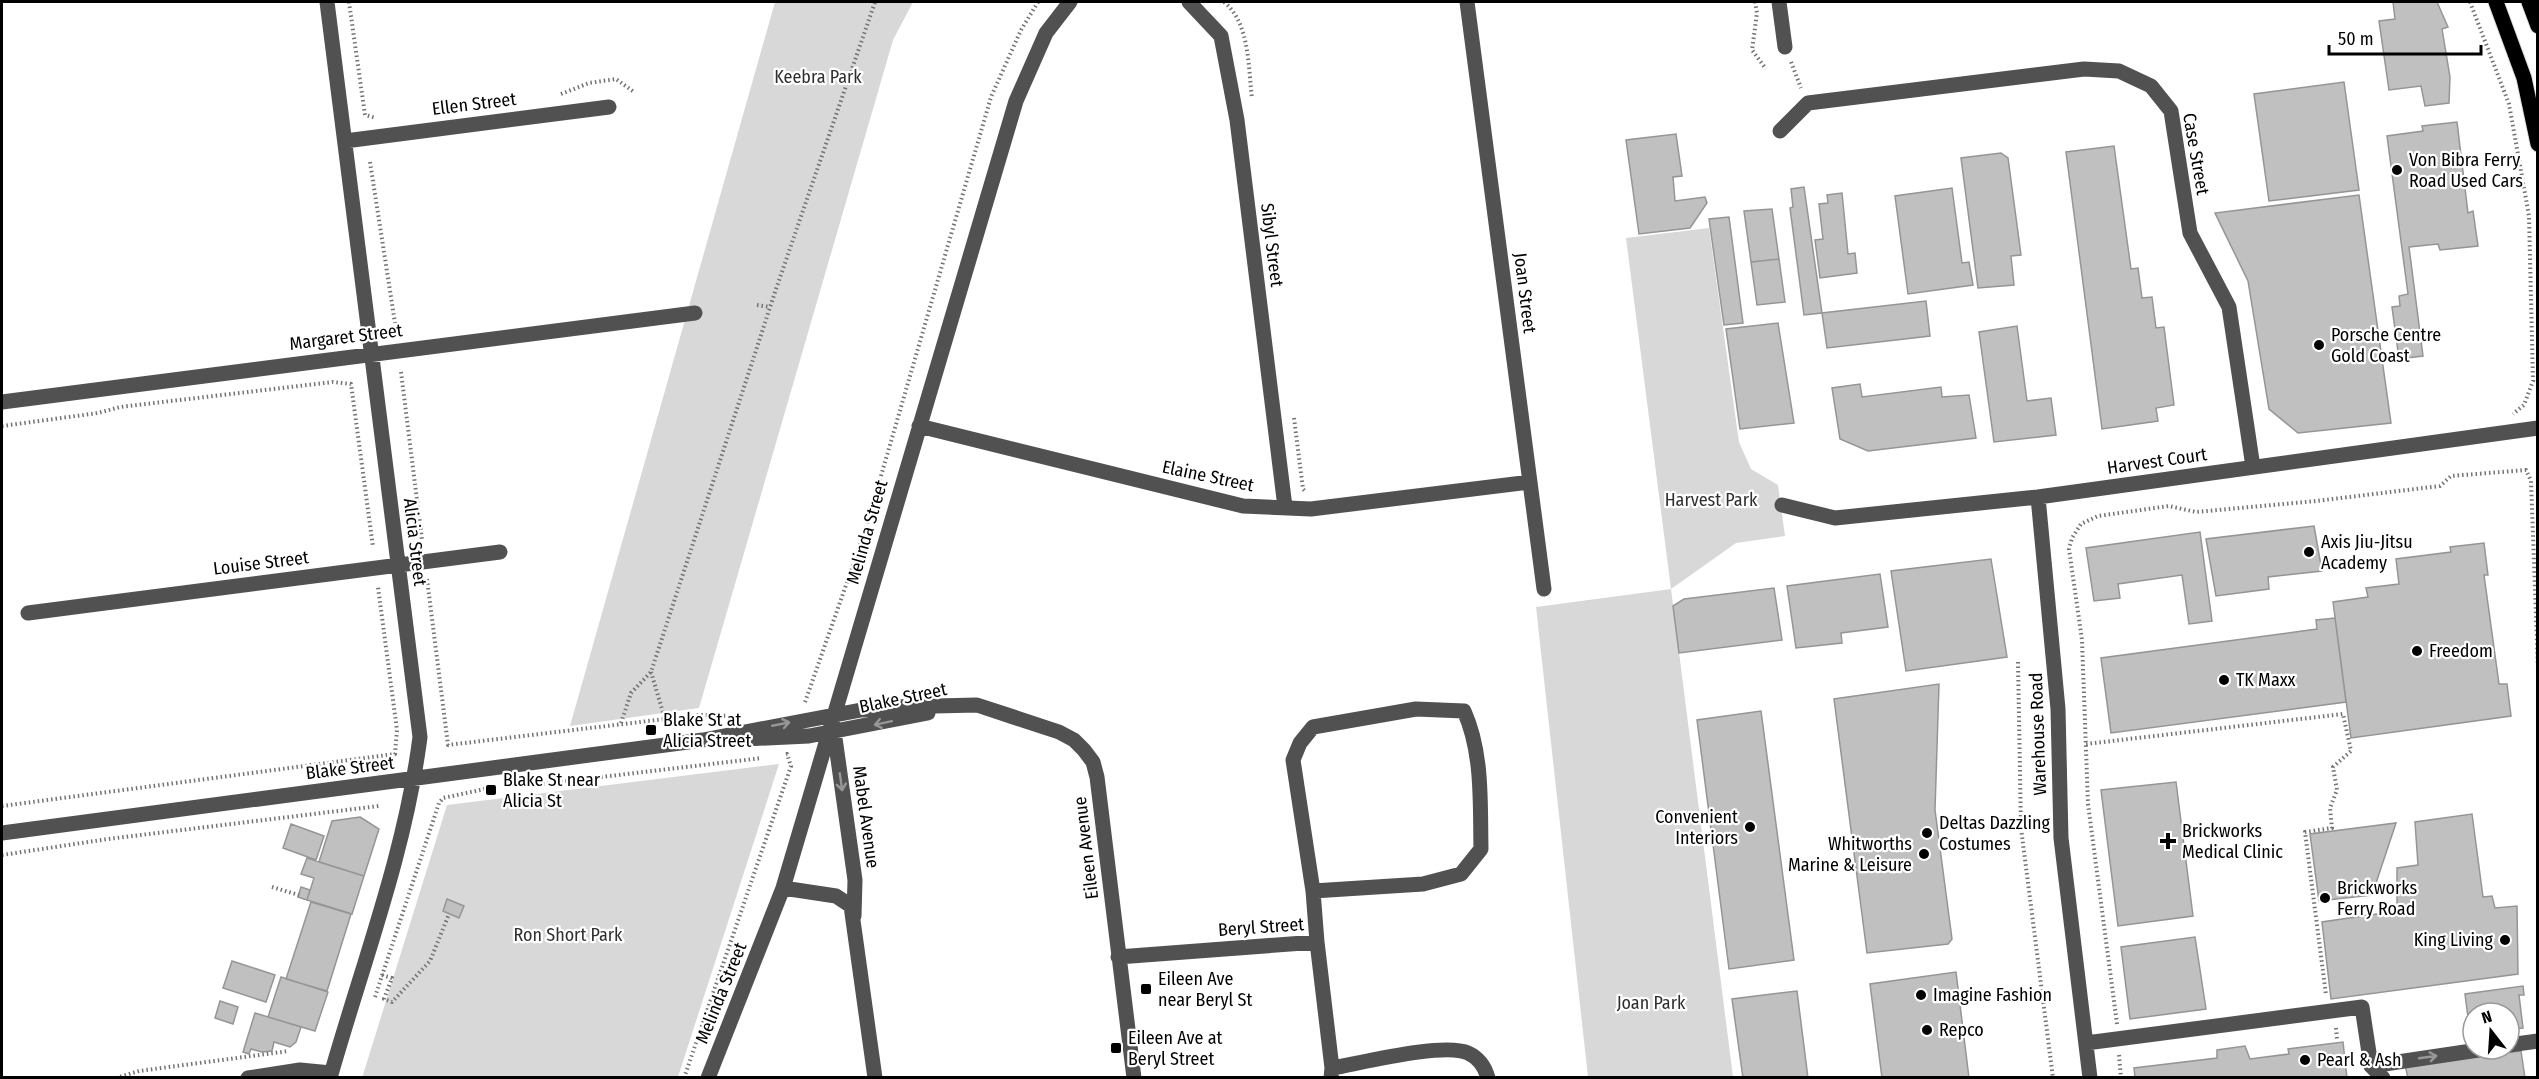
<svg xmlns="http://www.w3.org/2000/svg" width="2539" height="1079" font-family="'Fira Sans Condensed',sans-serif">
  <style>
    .park { fill: #d8d8d8 }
    .building { fill: #c0c0c0; stroke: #959595; stroke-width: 1.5 }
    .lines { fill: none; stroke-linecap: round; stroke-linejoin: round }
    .major-casing { stroke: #dbdbdb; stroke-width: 17 }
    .path { stroke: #737373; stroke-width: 4; stroke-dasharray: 1.5 3; stroke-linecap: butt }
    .minor { stroke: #515151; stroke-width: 15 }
    .major { stroke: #000; stroke-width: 15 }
    .oneway { stroke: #979797 }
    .poi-dot { fill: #000; stroke: #fff; stroke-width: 2 }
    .labels { text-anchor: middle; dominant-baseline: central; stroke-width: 4.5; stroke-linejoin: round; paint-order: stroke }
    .park-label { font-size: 18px; fill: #2f2f2f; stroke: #fff }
    .street-label { font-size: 18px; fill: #000; stroke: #fff }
    .poi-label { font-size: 18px; fill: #000; stroke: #fff; text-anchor: start }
  </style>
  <rect width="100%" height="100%" fill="#fff"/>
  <path class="park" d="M775,2H913L893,40L699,708L570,726Z
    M1709,228L1739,442L1751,469L1778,485L1785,536L1736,543L1671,589L1733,1077H1588L1536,607L1671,589L1626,238Z
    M779,764L678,1077L362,1078L447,805Z"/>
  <path class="building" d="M2393,2H2437L2448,27L2442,29L2450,77L2449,103L2425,106L2421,86L2389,90L2379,21L2395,19Z
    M2344,82L2359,190L2269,201L2254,94Z
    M2457,122L2468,213L2473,211L2478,246L2440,250L2438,244L2409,247L2423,356L2399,359L2392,307L2400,306L2399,296L2408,294L2387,136L2423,131L2422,126Z
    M1676,134L1682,176L1673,177L1675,201L1705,197L1707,203L1690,228L1639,234L1626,140Z
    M2114,146L2131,269L2138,268L2142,298L2152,297L2156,328L2164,327L2174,405L2156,408L2158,421L2102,429L2066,152Z
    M2001,153L2008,158L2021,255L2011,256L2014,285L1978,288L1961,158Z
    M1804,187L1822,313L1804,315L1790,208L1793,207L1791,189Z
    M1952,188L1962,263L1969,262L1973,285L1908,294L1895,196Z
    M1842,193L1848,254L1855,253L1857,273L1820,278L1815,240L1823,239L1819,204L1828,203L1827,195Z
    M2359,195L2391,423L2298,433L2269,409L2248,281L2215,213Z
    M1772,209L1779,259L1751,262L1744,211Z
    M1729,217L1743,323L1724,325L1709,219Z
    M1779,259L1785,302L1757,305L1751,262Z
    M1926,301L1930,336L1827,348L1822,313Z
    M1778,323L1794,423L1740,429L1726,329Z
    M2017,326L2027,401L2051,398L2056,435L1994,442L1979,332Z
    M1860,384L1862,397L1941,387L1942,397L1969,395L1976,438L1868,451L1840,439L1832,388Z
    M2314,526L2322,571L2268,577L2269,589L2216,596L2206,539Z
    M2200,532L2212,621L2189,624L2182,575L2118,584L2120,598L2094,601L2086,548Z
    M2484,543L2488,575H2484L2499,684H2507L2511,716L2351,738L2333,602L2368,597L2366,588L2399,584L2396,559L2451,552L2450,547Z
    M1991,559L2007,657L1906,671L1891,571Z
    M1880,574L1888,627L1841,633L1842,643L1796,648L1787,586Z
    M1774,588L1782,640L1679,653L1673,606L1684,599Z
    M2335,618L2346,702L2111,733L2101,658L2317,629L2316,620Z
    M1939,684L1935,810L1952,939L1948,944L1867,953L1834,699Z
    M1761,711L1794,960L1729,969L1697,720Z
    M2176,782L2193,916L2118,926L2101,790Z
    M2472,814L2483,897L2492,896L2495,908L2517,906L2518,974L2331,999L2322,922L2397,911V868L2418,865L2415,822Z
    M360,817L379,829L364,876L319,862L332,821Z
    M2396,823L2372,895L2319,901L2310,834Z
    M291,824L324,836L316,860L283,848Z
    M307,858L364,876L352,914L307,900L314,878L301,874Z
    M301,887L310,890L307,900L298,897Z
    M447,899L464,906L459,918L443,911Z
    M311,902L351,914L327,991L286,979Z
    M2195,937L2206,1009L2130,1019L2121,947Z
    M232,961L275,975L266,1002L223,988Z
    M1956,972L1969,1078H1882L1870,984Z
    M281,977L328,992L315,1031L268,1017Z
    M2523,986L2524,995H2519L2523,1028L2514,1029L2515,1035L2509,1036V1013H2473V1041H2471L2465,994Z
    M1797,991L1808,1078H1743L1732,999Z
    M220,1001L238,1007L233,1024L215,1018Z
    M255,1013L301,1027L296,1042L290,1047L274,1042L272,1051L262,1052L251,1049L249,1054L243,1052Z
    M2343,1042L2347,1078H2135L2134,1068L2217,1058V1050L2245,1046L2250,1059L2289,1054L2288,1049Z
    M2521,1051L2525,1078H2408L2405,1065Z"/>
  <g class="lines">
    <g class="major-casing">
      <path id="major" d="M2496,2L2524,78L2538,144
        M2529,2L2538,26"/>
    </g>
    <path class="path" d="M349,2L365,115L376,118
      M1224,2C1250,23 1248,67 1252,98
      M1755,2L1757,13L1752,50L1766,69
      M2470,2L2509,104L2529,216L2533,381L2524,405L2513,414
      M1791,62L1801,88
      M561,94L589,83L616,79L634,92
      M370,162L395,323
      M757,305L770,307
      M401,372L422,540
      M1294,418L1303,489L1306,492
      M2,426L98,413L120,407L333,382L351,384L373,547
      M427,579L448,745L665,719
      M2018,662L2021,828L2053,1078
      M651,672L665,719L701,715L731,716
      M805,702L865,531L991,97L1021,30L1038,2
      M621,723L631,693L651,672L776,289L875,2
      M2086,744L2343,714L2351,751L2333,767L2337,790L2330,808L2332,828L2305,832L2326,995
      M516,784H542L762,758
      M2,806L395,754L397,730L378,587
      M2,855L108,839L379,806
      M272,887L299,895
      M382,975L392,978L384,999L392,1002L430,961L449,914
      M375,997L439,803L443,798L494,787
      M2117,1024L2088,804L2082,640L2069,549L2072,538L2081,524L2098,516L2169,506L2196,512L2316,501L2440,486L2451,476L2526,470L2531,481L2538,669
      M2336,1028L2337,1039
      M2119,1055L2121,1078
      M116,1078L139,1071L289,1051
      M684,1078L791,766L787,754L784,755"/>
    <path class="minor" d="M327,2L420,737C405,854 362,965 330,1078
      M1189,2L1221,36L1237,120L1285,507
      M1467,2L1544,589
      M1779,2L1785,47
      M1780,131L1808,103L2084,69L2119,71L2151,86L2171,111L2190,233L2229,307L2253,467
      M345,141L609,107
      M2,402L695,313
      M919,426L1243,506L1311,509L1530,482
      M2038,497L2058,709L2061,838L2090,1078
      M1782,505L1835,518L2038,497L2538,428
      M28,613L500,552
      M834,731L855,880L854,916
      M745,739L809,736L928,713
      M2,833L703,740L861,710L892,707L977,705L1059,732L1074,740L1084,750L1093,762L1097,777L1134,1078
      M783,888L836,896L851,906L875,1078
      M1313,891L1423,884L1461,874L1481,849C1480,803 1483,753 1464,711L1416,709L1313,727L1300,743L1293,760L1313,891L1317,942
      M1118,957L1317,942L1332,1068L1331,1078
      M2086,1043L2362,1007L2371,1066L2383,1078
      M2509,1045L2538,1041
      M2371,1066L2485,1049
      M1332,1068C1361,1063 1444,1042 1468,1053C1479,1058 1485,1067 1488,1078
      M248,1078L300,1070L331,1073
      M708,1078L783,888L1016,101L1046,33L1070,2"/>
    <use href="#major" class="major"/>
  </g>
  <defs><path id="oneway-shaft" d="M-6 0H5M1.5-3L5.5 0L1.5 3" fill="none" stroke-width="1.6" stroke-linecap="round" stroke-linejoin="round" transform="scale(1.5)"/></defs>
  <g class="oneway">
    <use href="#oneway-shaft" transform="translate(883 723) rotate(168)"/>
    <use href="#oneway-shaft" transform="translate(781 724) rotate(-11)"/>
    <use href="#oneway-shaft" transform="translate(841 782) rotate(82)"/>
    <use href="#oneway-shaft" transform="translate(2428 1057) rotate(-8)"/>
  </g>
  <g class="poi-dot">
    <circle cx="2397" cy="170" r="6"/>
    <circle cx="2319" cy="345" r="6"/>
    <circle cx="2309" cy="552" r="6"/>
    <circle cx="2417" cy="651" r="6"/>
    <circle cx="2224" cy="680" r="6"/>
    <rect x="645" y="724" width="12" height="12" rx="3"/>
    <rect x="485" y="784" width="12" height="12" rx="3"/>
    <circle cx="1750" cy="827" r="6"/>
    <circle cx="1927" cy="833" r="6"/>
    <path d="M2165 832h6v6h6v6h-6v6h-6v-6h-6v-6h6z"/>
    <circle cx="1924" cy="854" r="6"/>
    <circle cx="2325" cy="898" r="6"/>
    <circle cx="2505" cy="940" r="6"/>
    <rect x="1140" y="983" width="12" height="12" rx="3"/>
    <circle cx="1921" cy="995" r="6"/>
    <circle cx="1927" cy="1030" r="6"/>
    <rect x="1110" y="1042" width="12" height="12" rx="3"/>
    <circle cx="2305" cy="1060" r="6"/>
  </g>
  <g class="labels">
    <g class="park-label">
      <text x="818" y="77">Keebra Park</text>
      <text x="1711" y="500">Harvest Park</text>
      <text x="568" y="935">Ron Short Park</text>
      <text x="1651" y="1003">Joan Park</text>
    </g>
    <g class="street-label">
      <text transform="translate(474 104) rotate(-7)">Ellen Street</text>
      <text transform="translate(2196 154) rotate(80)">Case Street</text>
      <text transform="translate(1272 245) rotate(83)">Sibyl Street</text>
      <text transform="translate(1525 293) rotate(83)">Joan Street</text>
      <text transform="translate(346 337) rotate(-7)">Margaret Street</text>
      <text transform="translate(2157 461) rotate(-8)">Harvest Court</text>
      <text transform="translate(1208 476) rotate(12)">Elaine Street</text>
      <text transform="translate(867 532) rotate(-74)">Melinda Street</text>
      <text transform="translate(415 542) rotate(83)">Alicia Street</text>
      <text transform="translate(261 563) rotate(-7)">Louise Street</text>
      <text transform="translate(903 698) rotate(-12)">Blake Street</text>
      <text transform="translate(2038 734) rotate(-92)">Warehouse Road</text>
      <text transform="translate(350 768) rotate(-7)">Blake Street</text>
      <text transform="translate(866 817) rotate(82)">Mabel Avenue</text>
      <text transform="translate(1086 848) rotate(-97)">Eileen Avenue</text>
      <text transform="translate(1261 927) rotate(-4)">Beryl Street</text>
      <text transform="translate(721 993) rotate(-68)">Melinda Street</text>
    </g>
    <g class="poi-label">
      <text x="2409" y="160">Von Bibra Ferry<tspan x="2409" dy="21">Road Used Cars</tspan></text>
      <text x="2331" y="335">Porsche Centre<tspan x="2331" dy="21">Gold Coast</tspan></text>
      <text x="2321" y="542">Axis Jiu-Jitsu<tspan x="2321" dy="21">Academy</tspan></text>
      <text x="2429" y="651">Freedom</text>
      <text x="2236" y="680">TK Maxx</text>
      <text x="663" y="720">Blake St at<tspan x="663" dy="21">Alicia Street</tspan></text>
      <text x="503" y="780">Blake St near<tspan x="503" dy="21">Alicia St</tspan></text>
      <text x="1738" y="817" text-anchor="end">Convenient<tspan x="1738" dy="21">Interiors</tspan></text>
      <text x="1939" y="823">Deltas Dazzling<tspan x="1939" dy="21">Costumes</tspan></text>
      <text x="2182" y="831">Brickworks<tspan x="2182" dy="21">Medical Clinic</tspan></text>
      <text x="1912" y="844" text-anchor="end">Whitworths<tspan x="1912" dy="21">Marine &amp; Leisure</tspan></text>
      <text x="2337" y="888">Brickworks<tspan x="2337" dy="21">Ferry Road</tspan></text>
      <text x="2493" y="940" text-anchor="end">King Living</text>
      <text x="1158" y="979">Eileen Ave<tspan x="1158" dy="21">near Beryl St</tspan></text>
      <text x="1933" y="995">Imagine Fashion</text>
      <text x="1939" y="1030">Repco</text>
      <text x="1128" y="1038">Eileen Ave at<tspan x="1128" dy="21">Beryl Street</tspan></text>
      <text x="2317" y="1060">Pearl &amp; Ash</text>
    </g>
  </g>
  <rect width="2539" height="1079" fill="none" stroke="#000000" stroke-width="6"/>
  <g transform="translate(2491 1031) rotate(343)"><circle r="28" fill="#ffffff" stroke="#999999" stroke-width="1.5"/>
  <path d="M0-4.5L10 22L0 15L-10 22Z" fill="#000000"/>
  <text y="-9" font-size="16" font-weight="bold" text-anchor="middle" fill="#000000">N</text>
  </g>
  <path d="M2329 45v9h152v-9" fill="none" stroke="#000000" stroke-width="3"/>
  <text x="2338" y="45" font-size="18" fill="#000000" stroke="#ffffff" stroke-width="4.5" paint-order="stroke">50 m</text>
</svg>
